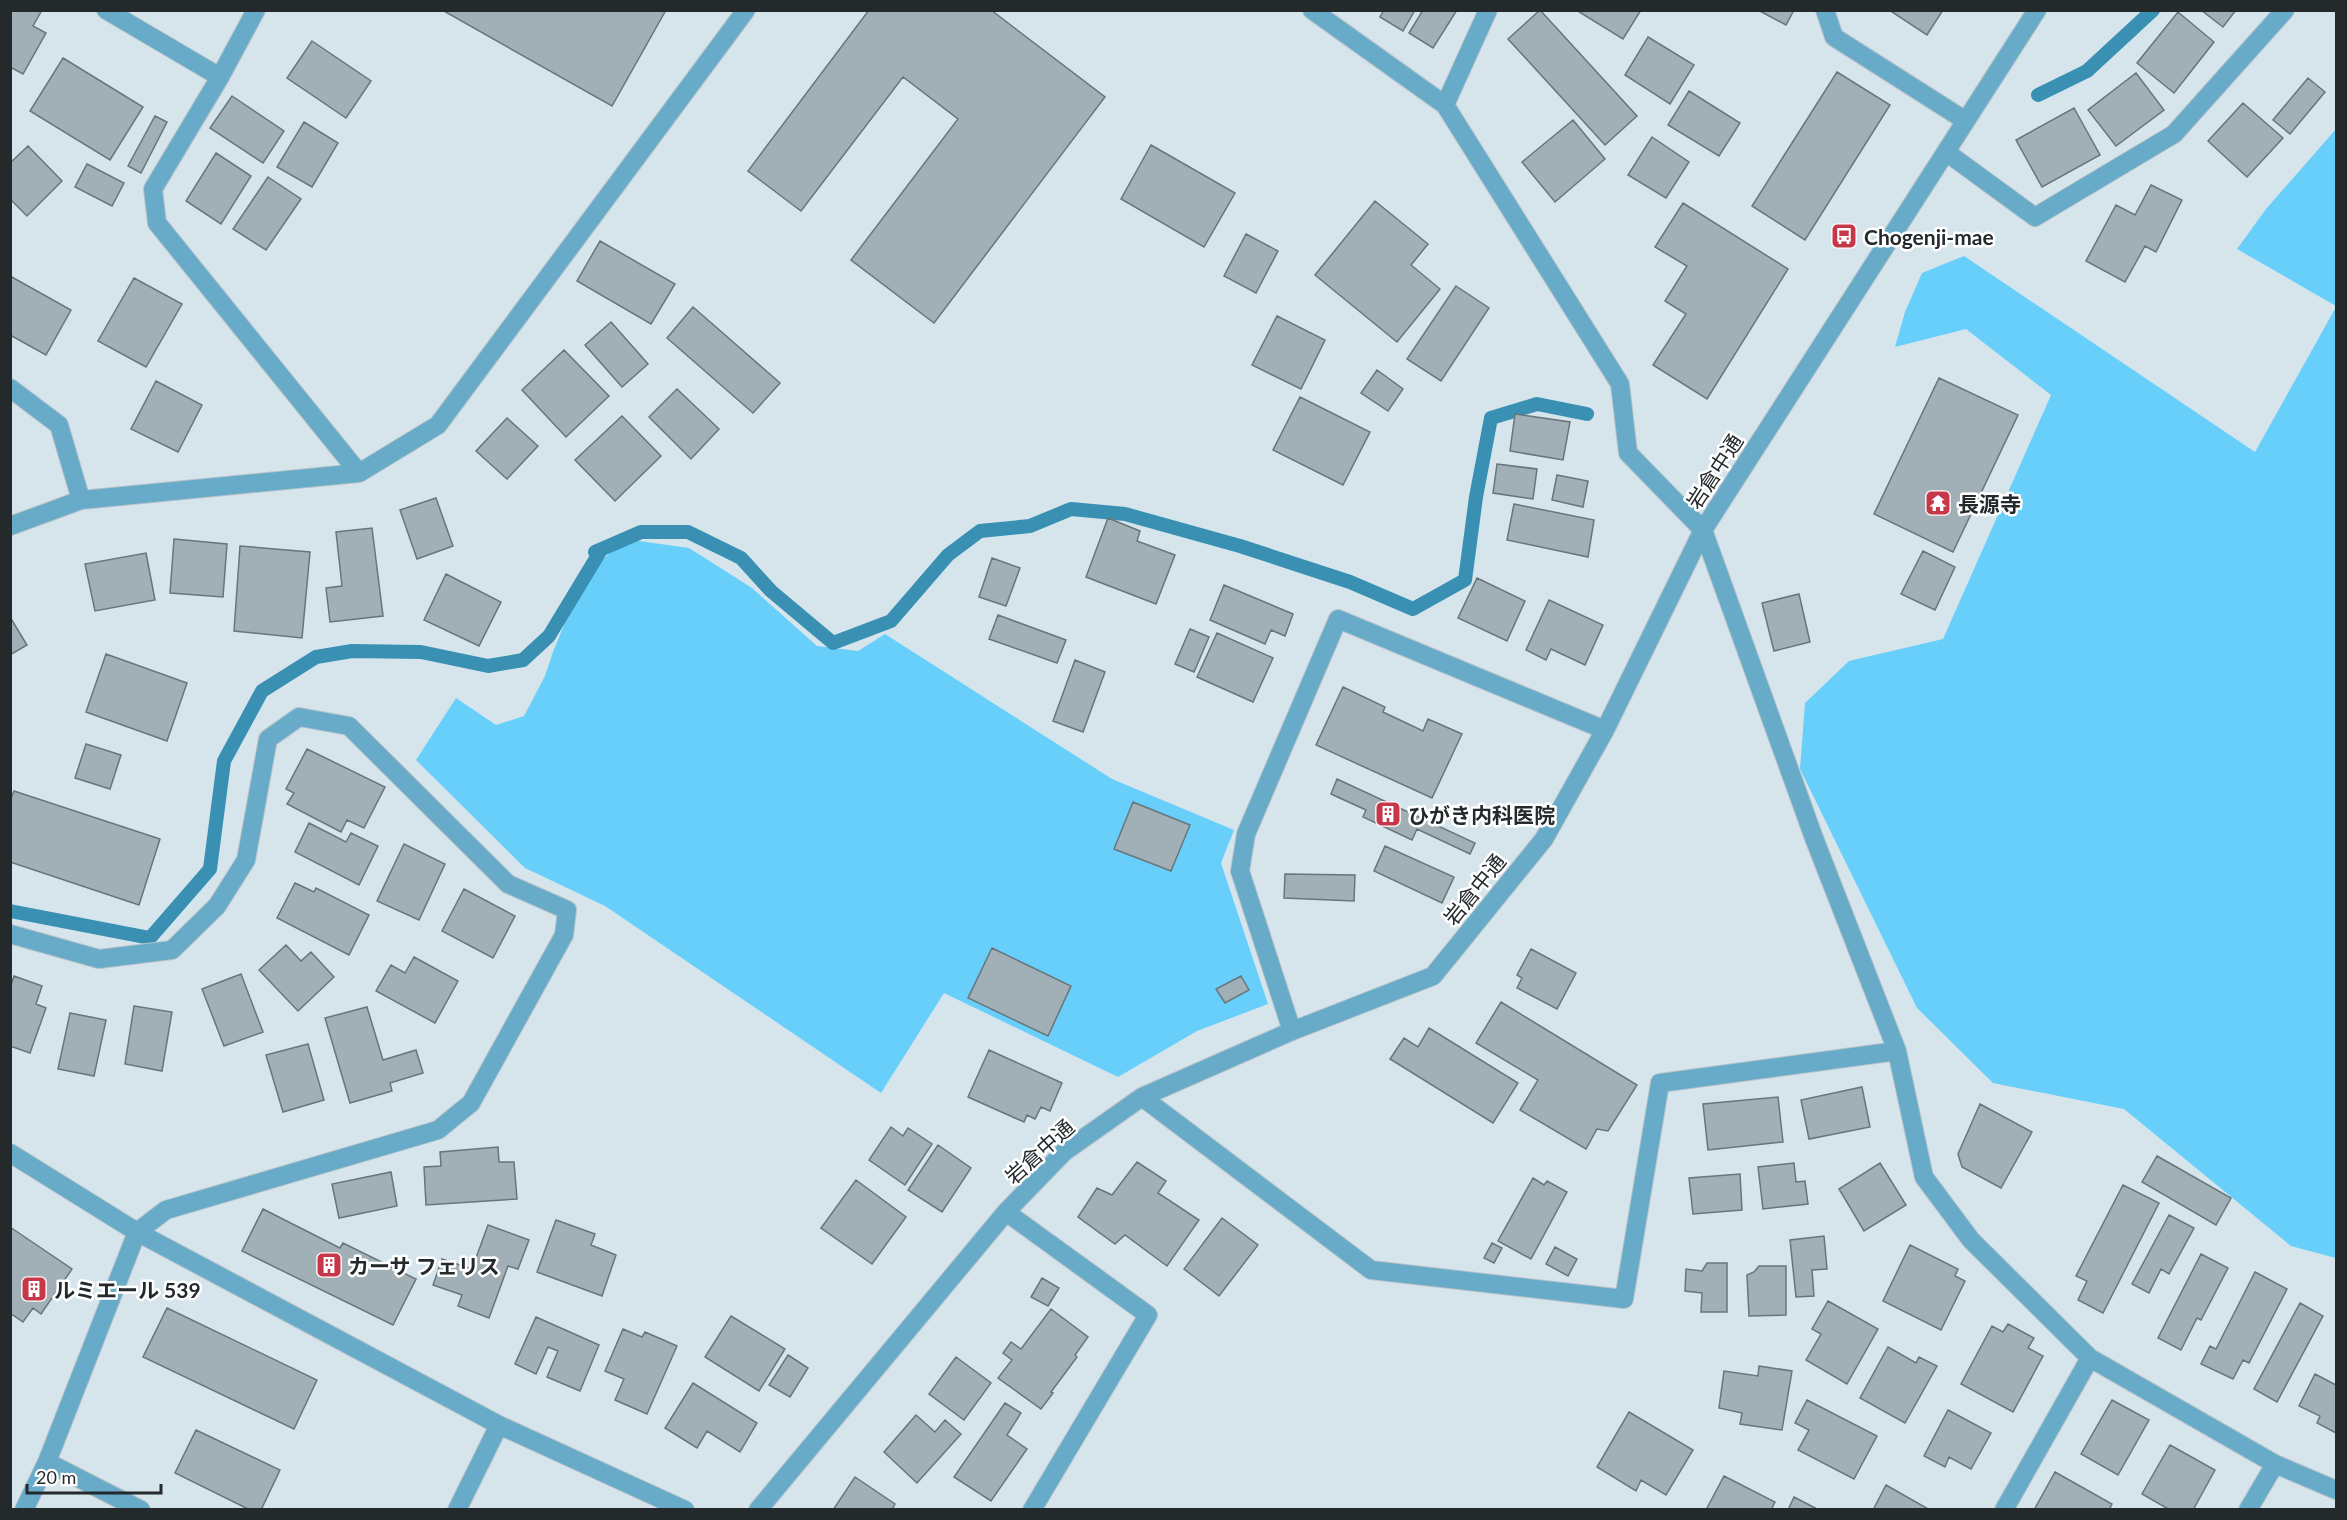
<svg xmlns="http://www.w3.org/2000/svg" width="2347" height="1520" font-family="Lato,'Noto Sans JP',sans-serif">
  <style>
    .green { fill: #68cffb }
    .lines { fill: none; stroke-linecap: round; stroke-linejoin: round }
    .stream { stroke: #3990b3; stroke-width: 14 }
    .building { fill: #a1afb6; stroke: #68757b; stroke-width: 1.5 }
    .minor-casing { stroke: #b6c3c9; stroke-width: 20 }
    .minor { stroke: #67abc9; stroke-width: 18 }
    .labels { text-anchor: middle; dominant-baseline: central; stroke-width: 5; stroke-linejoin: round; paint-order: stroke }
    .poi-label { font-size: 21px; font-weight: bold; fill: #24292c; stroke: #fff; text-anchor: start }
    .street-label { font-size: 21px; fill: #24292c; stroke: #fff }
  </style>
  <rect width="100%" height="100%" fill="#d6e5ec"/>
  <path class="green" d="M2336,129V306L2237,249L2266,209Z
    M1964,256L2255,452L2336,307V1258L2291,1246L2124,1109L1993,1083L1917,1008L1800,769L1805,703L1849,661L1943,639L2051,395L1966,329L1895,347L1905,312L1922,273Z
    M625,539L689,548L752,588L817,646L858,651L885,634L1112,779L1234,830L1221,863L1268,1004L1197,1031L1118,1077L944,993L881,1093L605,906L525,868L416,760L456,698L496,725L524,716L545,676L553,652L583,578Z"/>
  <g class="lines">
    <path class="stream" d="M2038,95L2087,71L2153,10
      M10,911L150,938L210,869L224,761L262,691L316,657L352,651L421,652L488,666L523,660L549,636L601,550L595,552L641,532H688L741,558L771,591L833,643L891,621L948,555L980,531L1030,526L1071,509L1125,514L1240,546L1350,582L1413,609L1465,580L1476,497L1491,418L1537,404L1587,414"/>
  </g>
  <path class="building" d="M10,10H42L33,26L46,33L23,74L10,67Z
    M442,10H666L612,106Z
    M869,10H991L1105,97L934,323L851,260L958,119L903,77L801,211L748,171Z
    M1384,10H1415L1403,31L1380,17Z
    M1423,10H1457L1433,48L1409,33Z
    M1540,10L1637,116L1605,145L1508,39Z
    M1576,10H1641L1623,39Z
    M1758,10H1794L1786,25Z
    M1889,10H1943L1927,35Z
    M2201,10H2236L2223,27Z
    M2178,12L2214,42L2174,93L2137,63Z
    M1648,37L1694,65L1670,104L1625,75Z
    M312,41L371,81L346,118L287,78Z
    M63,58L143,107L110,160L30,111Z
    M1837,72L1890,105L1805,240L1752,206Z
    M2136,73L2164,110L2116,146L2088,110Z
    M2308,78L2325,92L2290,134L2273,120Z
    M1689,91L1740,123L1719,156L1668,125Z
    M232,96L284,131L263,163L210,128Z
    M2243,103L2283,138L2247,177L2208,141Z
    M2074,108L2100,155L2042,187L2016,140Z
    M155,116L167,122L141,173L128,166Z
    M1573,120L1605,159L1555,202L1522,162Z
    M304,122L338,143L312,187L277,167Z
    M1652,137L1689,162L1666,198L1628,175Z
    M1151,145L1235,193L1204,247L1121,199Z
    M28,146L62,181L27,216L10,199V163Z
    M216,153L251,176L221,224L186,201Z
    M87,164L124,183L112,206L75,187Z
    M268,177L301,199L266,250L233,229Z
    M2151,185L2182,200L2156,252L2145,246L2125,282L2086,261L2116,205L2135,215Z
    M1375,201L1428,244L1411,265L1440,289L1397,342L1315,275Z
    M1683,203L1788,269L1707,399L1653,365L1686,314L1665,301L1687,266L1655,247Z
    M1246,234L1278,251L1256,293L1224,276Z
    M600,241L675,284L651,324L577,281Z
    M10,276L71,310L46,355L10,335Z
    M134,278L182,304L146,367L98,341Z
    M1456,286L1489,308L1441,381L1407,359Z
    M693,307L780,383L753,413L667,338Z
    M1277,316L1325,340L1301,389L1252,365Z
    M611,322L648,364L622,387L585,345Z
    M564,350L609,396L566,437L522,390Z
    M1377,370L1403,389L1388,411L1361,393Z
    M1939,378L2018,415L1953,552L1874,514Z
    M156,381L202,405L178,452L131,429Z
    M677,389L719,429L691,459L649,417Z
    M1300,397L1370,432L1343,485L1273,450Z
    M1515,414L1570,422L1563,460L1510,451Z
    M622,416L661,456L615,501L575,460Z
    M507,418L538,446L507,479L476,451Z
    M1497,464L1537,469L1533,499L1493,493Z
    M1557,475L1588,481L1583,507L1552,500Z
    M436,498L453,546L417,559L400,510Z
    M1514,504L1594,520L1588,557L1507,540Z
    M1108,518L1140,531L1137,541L1175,555L1156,604L1086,577Z
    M372,528L383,616L330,622L326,588L342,586L336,532Z
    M174,539L227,544L223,597L170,593Z
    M240,546L310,552L302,638L234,631Z
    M1923,551L1955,567L1935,610L1901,594Z
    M146,553L155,600L95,611L85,564Z
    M992,558L1020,568L1006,606L979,597Z
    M446,574L501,602L479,646L424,620Z
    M1477,578L1525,601L1507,641L1458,618Z
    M1224,585L1293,614L1285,636L1271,630L1265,644L1210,620Z
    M1799,594L1810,642L1774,651L1762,603Z
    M1549,600L1603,625L1585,665L1551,649L1546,660L1526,650Z
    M998,615L1066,640L1057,663L989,639Z
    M10,617L27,645L10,655Z
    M1190,629L1209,637L1194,672L1175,664Z
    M1217,633L1273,658L1253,702L1197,677Z
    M106,654L187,683L167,741L86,712Z
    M1075,660L1105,672L1083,732L1053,721Z
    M1343,687L1385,707L1383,712L1423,731L1428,719L1462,734L1432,798L1316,745Z
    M86,744L121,755L110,789L75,778Z
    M307,749L385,787L364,828L347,820L341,832L287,804L294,793L286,789Z
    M1337,779L1475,843L1470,854L1417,829L1412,840L1363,817L1366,810L1331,794Z
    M14,791L160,839L139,905L10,862V801Z
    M1133,802L1190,825L1171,871L1114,849Z
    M309,823L346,842L351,833L378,846L359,885L295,852Z
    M404,844L445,864L419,920L377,901Z
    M1385,846L1454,877L1442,903L1374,871Z
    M1285,874L1355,875L1354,901L1284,898Z
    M295,883L314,892L316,888L369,915L349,955L277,918Z
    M464,889L515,916L493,958L442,931Z
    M286,945L301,961L311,952L334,977L298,1011L259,970Z
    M992,948L1071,986L1048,1036L968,998Z
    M1531,949L1576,973L1557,1009L1517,988L1522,978L1517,975Z
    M414,957L458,981L435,1023L376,991L391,965L405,973Z
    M241,974L263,1032L224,1046L202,989Z
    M14,976L42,986L36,1004L46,1008L30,1053L10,1046V988Z
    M1241,976L1249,990L1225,1003L1216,989Z
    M1501,1002L1637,1085L1608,1131L1597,1129L1586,1149L1520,1110L1538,1080L1476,1043Z
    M134,1006L172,1012L162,1071L125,1064Z
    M367,1007L383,1060L416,1050L423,1073L390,1083L392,1091L350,1103L325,1018Z
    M70,1013L106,1020L94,1076L58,1069Z
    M1429,1028L1518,1083L1493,1123L1390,1059L1404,1038L1418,1047Z
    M308,1044L324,1100L283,1112L266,1055Z
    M989,1050L1062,1083L1050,1111L1041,1107L1035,1119L1027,1115L1024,1122L968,1097Z
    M1862,1087L1870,1127L1809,1139L1801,1100Z
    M1778,1097L1783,1142L1708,1150L1703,1104Z
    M1980,1104L2032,1132L2001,1188L1962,1167L1958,1154Z
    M891,1127L903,1136L908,1128L932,1144L905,1185L869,1160Z
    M938,1145L971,1168L942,1212L908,1190Z
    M498,1147L499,1162H514L517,1199L426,1205L424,1167L441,1166L440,1152Z
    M2157,1156L2231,1198L2216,1225L2142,1182Z
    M1137,1162L1166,1181L1158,1193L1199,1220L1167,1266L1125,1235L1115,1244L1078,1217L1097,1188L1112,1195Z
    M1794,1163L1796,1182L1805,1181L1808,1204L1763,1209L1758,1167Z
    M1880,1163L1906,1205L1864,1231L1839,1189Z
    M391,1172L397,1206L339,1218L332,1184Z
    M1740,1174L1742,1210L1693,1214L1689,1178Z
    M1533,1178L1544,1185L1547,1181L1567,1192L1531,1259L1498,1241Z
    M856,1180L906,1217L872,1264L821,1228Z
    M2123,1185L2159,1203L2103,1313L2078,1300L2087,1281L2076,1276Z
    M263,1209L340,1248L343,1243L416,1279L393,1325L242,1251Z
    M2169,1215L2194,1228L2169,1274L2161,1269L2149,1293L2132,1284Z
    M1222,1218L1258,1245L1219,1296L1184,1269Z
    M556,1220L595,1234L591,1245L616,1255L602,1296L537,1272Z
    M488,1225L529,1240L518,1269L508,1266L489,1318L458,1306L462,1295L433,1285L442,1259L472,1269Z
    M10,1227L72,1269L41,1314L33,1308L23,1322L10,1313Z
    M1824,1236L1827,1269L1812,1270L1814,1296L1796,1297L1790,1240Z
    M1492,1243L1502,1248L1494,1263L1484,1258Z
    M1910,1245L1958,1269L1955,1276L1965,1281L1941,1330L1883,1301Z
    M1555,1247L1577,1259L1568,1276L1546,1264Z
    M2201,1254L2228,1268L2201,1320L2197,1318L2181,1350L2158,1338Z
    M1707,1263H1727V1312H1701L1702,1293L1685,1291L1686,1269L1702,1271Z
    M1759,1266H1786V1315L1749,1316L1747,1275L1754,1272Z
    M2255,1272L2287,1289L2249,1363L2243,1360L2233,1379L2201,1364L2210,1346L2216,1349Z
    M1042,1278L1059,1288L1048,1306L1031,1297Z
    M1828,1301L1878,1329L1847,1384L1806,1360L1821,1334L1812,1329Z
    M2300,1303L2323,1316L2277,1402L2254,1389Z
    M167,1308L317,1380L294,1429L143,1357Z
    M1051,1309L1088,1337L1075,1355L1077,1357L1051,1392L1053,1393L1041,1409L998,1378L1012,1360L1003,1353L1011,1342L1021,1349Z
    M731,1316L785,1349L759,1391L705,1357Z
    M536,1317L599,1345L580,1391L547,1377L558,1351L548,1347L536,1374L515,1364Z
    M2008,1324L2034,1338L2028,1348L2043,1356L2013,1412L1961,1384L1992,1326L2003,1332Z
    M623,1329L642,1337L645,1332L677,1346L647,1414L615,1400L624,1379L605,1371Z
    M1888,1347L1916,1363L1919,1357L1937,1366L1905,1423L1860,1398Z
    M788,1355L808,1368L790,1397L769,1385Z
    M956,1357L991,1383L964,1420L929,1394Z
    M1759,1366L1792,1371L1782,1430L1740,1424L1742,1413L1719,1408L1724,1371L1758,1376Z
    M2315,1374L2336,1385V1433L2317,1423L2320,1416L2299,1406Z
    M693,1383L757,1423L740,1452L707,1431L697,1448L665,1428Z
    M1807,1400L1877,1436L1854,1479L1798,1450L1809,1430L1795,1423Z
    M2112,1400L2149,1420L2118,1475L2081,1454Z
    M1005,1403L1021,1413L1007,1435L1027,1449L991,1501L954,1477Z
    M1948,1410L1991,1433L1971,1469L1949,1457L1945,1467L1924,1456Z
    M1629,1412L1693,1450L1666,1495L1641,1480L1636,1491L1597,1467Z
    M916,1415L935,1432L945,1420L961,1434L917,1483L884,1452Z
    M196,1430L280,1470L261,1510H250L175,1473Z
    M2170,1445L2215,1470L2193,1510H2170L2142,1494Z
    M2055,1472L2112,1504L2109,1510H2034Z
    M1724,1476L1775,1502L1771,1510H1706Z
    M855,1477L895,1504L892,1510H833Z
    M1886,1485L1930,1510H1873Z
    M1794,1497L1819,1510H1788Z"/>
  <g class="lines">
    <g class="minor-casing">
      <path id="minor" d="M106,10L220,77
        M256,10L220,77L153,189L157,223L359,473
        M1312,10L1445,105L1620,384L1628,453L1703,530L1814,838L1897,1051L1924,1177L1971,1240L2090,1358L2275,1464L2336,1490
        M1825,10L1834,37L1966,121
        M1445,105L1488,10
        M1946,152L2035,217L2174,134L2285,10
        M10,388L59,425L81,500
        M10,526L81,500L359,473L438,425L746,10
        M10,934L99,959L172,950L217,906L246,860L268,739L299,717L349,726L508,884L567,910L564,935L471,1103L438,1130L166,1210L137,1232L47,1462L24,1510
        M1292,1031L1240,871L1246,834L1338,619L1605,730
        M1142,1097L1371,1270L1624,1299L1660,1083L1897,1051
        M10,1153L137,1232L499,1425L685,1510
        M1006,1212L1148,1315L1032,1510
        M47,1462L141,1510
        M457,1510L499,1425
        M758,1510L1006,1212L1064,1152L1142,1097L1292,1031L1433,976L1544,839L1605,730L1703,530L2037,10
        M2004,1510L2090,1358
        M2248,1510L2275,1464"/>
    </g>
    <use href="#minor" class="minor"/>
  </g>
  <defs>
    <g id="bus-square" transform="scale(1.35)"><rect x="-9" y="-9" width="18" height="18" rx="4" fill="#c7374a" stroke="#fff"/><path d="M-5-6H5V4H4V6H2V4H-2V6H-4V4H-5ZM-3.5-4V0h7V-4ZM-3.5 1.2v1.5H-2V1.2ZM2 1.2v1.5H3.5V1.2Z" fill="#fff"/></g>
    <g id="temple-square" transform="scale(1.35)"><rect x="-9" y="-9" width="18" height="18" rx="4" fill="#c7374a" stroke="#fff"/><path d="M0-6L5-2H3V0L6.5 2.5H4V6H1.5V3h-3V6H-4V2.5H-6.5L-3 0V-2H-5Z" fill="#fff"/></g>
    <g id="building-square" transform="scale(1.35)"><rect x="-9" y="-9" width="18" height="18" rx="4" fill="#c7374a" stroke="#fff"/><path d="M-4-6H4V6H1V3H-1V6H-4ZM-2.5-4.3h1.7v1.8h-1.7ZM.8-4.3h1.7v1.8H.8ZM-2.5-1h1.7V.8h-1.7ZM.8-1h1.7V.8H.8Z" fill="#fff"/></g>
  </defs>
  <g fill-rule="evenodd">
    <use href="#bus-square" x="1844" y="236"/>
    <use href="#temple-square" x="1938" y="503"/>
    <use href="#building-square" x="1388" y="814"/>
    <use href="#building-square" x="329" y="1265"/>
    <use href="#building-square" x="34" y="1289"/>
  </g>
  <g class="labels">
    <g class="poi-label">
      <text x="1864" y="236">Chogenji-mae</text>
      <text x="1958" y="503">長源寺</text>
      <text x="1408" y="814">ひがき内科医院</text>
      <text x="348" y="1265">カーサ フェリス</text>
      <text x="54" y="1289">ルミエール 539</text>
    </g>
    <g class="street-label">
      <text transform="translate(1714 471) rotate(-57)">岩倉中通</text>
      <text transform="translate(1474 889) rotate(-51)">岩倉中通</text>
      <text transform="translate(1039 1151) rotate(-42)">岩倉中通</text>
    </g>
  </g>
  <rect width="2347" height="1520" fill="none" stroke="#24292c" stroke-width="24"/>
  <path d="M27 1484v9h134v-9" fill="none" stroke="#24292c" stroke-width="3"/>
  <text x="36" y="1484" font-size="18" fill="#24292c" stroke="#ffffff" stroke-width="4.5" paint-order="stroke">20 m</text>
</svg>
